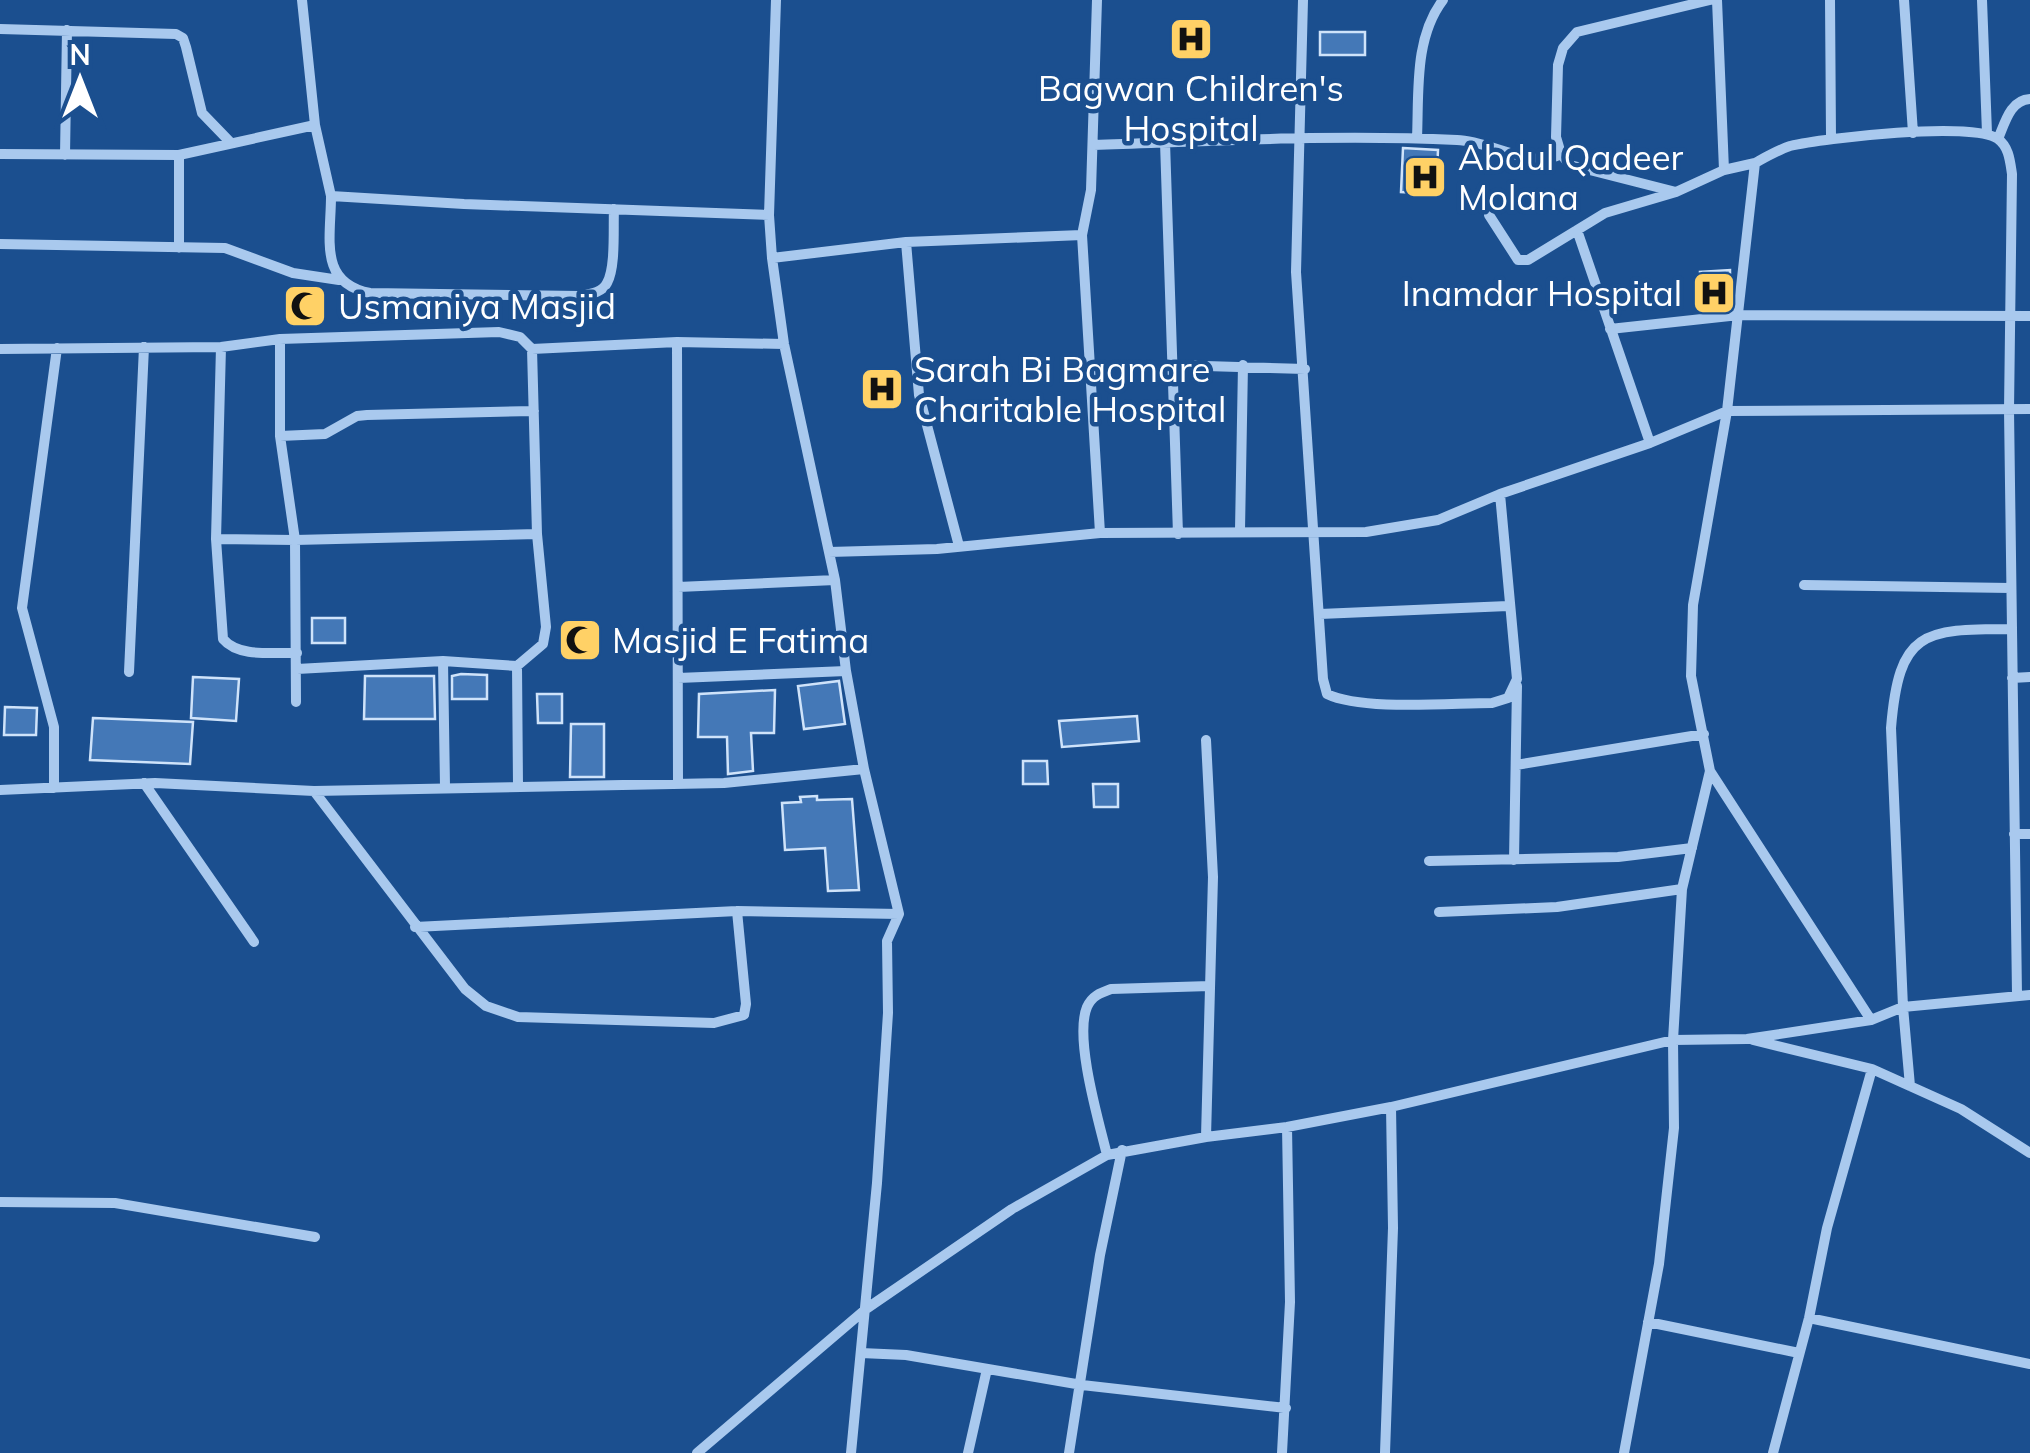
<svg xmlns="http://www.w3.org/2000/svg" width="2030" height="1453" font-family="Mulish,sans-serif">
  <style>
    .building { fill: #4478b7; stroke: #cfe3fa; stroke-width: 2.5 }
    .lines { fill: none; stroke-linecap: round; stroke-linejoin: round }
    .minor { stroke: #a9c9ee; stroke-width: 10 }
    .labels { text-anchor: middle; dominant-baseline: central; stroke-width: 9; stroke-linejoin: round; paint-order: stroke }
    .poi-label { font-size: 35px; fill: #fff; stroke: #1b4f8f; text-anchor: start }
  </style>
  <rect width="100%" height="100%" fill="#1b4f8f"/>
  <path class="building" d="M1199,25L1200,51L1179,52L1178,26Z
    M1320,32H1365V55H1320Z
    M1403,148L1438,150L1436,194L1401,192Z
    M1730,270V307L1702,310L1700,272Z
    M870,378H897V406H869Z
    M312,618H345V643H312Z
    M461,674L487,675V699H452V676Z
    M365,676H434L435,719H364Z
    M193,677L239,679L236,721L191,718Z
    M839,681L845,724L804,729L798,686Z
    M775,690L774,733H751L753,771L728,774L727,737H698L699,694Z
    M537,694H562V723H538Z
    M5,707L37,708L36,735H4Z
    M1137,716L1139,741L1062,747L1059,721Z
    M93,718L193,722L190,764L90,760Z
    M571,724H604V777H570Z
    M1023,761H1047L1048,784H1023Z
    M1093,784H1118V807H1094Z
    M817,796V800L852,799L859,890L828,891L825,848L785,850L782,803L801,802L800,797Z"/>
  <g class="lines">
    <path class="minor" d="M302,0L315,125L331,196L464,204L769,215
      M776,0L769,215L772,258L784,344L835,580L846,671L864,769L899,914L887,941L888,1013L877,1183L851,1453
      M1303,0L1296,272L1323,679L1327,694C1362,711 1450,703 1492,703L1508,698L1517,679L1500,494
      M1717,0L1724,170
      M1830,0L1831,137
      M1904,0L1913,133
      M1982,0L1987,133
      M0,29L176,34L183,38L186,47L202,113L231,143
      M1417,138C1419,92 1414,38 1443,0
      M1998,139C2005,123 2010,100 2030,99
      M1165,142L1178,534
      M1094,145C1215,141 1336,134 1457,140C1491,141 1533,170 1561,154
      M0,154L179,155L315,125
      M65,155L67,30
      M179,155V248
      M1676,192L1570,165L1561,154L1556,137L1558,65L1563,48L1577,32L1710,0
      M331,196C331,238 318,283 370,293L579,296C589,294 602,293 607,283C616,267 613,228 614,209
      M1489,215L1518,260H1528L1605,213L1676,192L1724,170L1755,163
      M1577,230L1650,443
      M1082,235L1091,190L1097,0
      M906,242L919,395L959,546
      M0,244L225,248L293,273L339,280
      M772,258L906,242L1082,235L1100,533
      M1610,329L1739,315L2030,316
      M280,339V436L295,540L296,702
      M677,342L678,783
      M221,347L216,539L223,639C239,658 274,652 297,653
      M0,349L221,347L280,339L499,332L520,337L532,349
      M1172,365L1305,369
      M280,436L325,434L357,416L367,415L534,411
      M1240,530L1243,365
      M216,539L295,540L537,534L532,349L677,342L784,344
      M829,552L937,549L1100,533L1366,532L1438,520L1500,494L1650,443L1727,411L2030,409
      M1804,585L2011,588
      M678,587L835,580
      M1320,614L1508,606
      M443,661L445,786
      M517,666L518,786
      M297,669L443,661L517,666L543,644L546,627L537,534
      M129,672L144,347
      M678,678L846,671
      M2012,678L2030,677
      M1516,765L1704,734
      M1710,771L1871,1020
      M144,783L254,942
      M54,788V727L22,608L57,348
      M0,790L155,783L314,791L724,783L864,769
      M314,791L465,989L486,1006L518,1017L714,1023L744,1015L746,1004L737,911
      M2014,834H2030
      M1514,860L1517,686
      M1429,861L1618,857L1692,848
      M1439,912L1557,907L1682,889
      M415,927L737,911L899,914
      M1753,1040L1872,1069L1961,1109L2030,1153
      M1910,1086L1903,1007L1891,728C1899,631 1922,629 2012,629
      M1206,1137L1213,877L1206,740
      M1107,1155C1099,1122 1074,1038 1087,1007C1092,996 1100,993 1111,989L1210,986
      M0,1202L115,1203L315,1237
      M1809,1318L2030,1364
      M1648,1322L1799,1353
      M861,1353L906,1355L1082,1385L1286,1408
      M697,1453L866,1309L1012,1209L1107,1155L1206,1137L1287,1127L1391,1107L1673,1040L1747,1039L1871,1020L1903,1007L2030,995
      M968,1453L987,1369
      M1069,1453L1100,1255L1122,1150
      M1282,1453L1290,1302L1287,1127
      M1385,1453L1393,1228L1391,1107
      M1624,1453L1659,1264L1674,1128L1673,1040L1682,889L1710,771L1691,676L1693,605L1727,411L1755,163C1766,157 1778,150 1790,146C1824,138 1972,121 1998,139C2009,147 2010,161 2012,174L2009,410L2017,995
      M1773,1453L1809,1318L1827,1228L1872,1069"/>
  </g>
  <defs>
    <g id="hospital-square" transform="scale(2.25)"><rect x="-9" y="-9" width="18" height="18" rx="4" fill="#ffd166" stroke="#1b4f8f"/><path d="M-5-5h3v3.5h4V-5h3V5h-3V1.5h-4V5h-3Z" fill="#111"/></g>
    <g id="mosque-square" transform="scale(2.25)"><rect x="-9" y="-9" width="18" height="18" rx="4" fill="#ffd166" stroke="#1b4f8f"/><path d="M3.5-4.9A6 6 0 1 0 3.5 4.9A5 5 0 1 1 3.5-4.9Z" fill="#111"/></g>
  </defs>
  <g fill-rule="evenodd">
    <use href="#hospital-square" x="1191" y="39"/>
    <use href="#hospital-square" x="1425" y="177"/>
    <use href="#hospital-square" x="1714" y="293"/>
    <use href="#mosque-square" x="305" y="306"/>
    <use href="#hospital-square" x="882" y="389"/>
    <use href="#mosque-square" x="580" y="640"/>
  </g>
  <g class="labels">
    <g class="poi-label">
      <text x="1191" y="88" text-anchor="middle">Bagwan Children's<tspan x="1191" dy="40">Hospital</tspan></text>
      <text x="1458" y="157">Abdul Qadeer<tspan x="1458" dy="40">Molana</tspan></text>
      <text x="1682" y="293" text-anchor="end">Inamdar Hospital</text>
      <text x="338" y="306">Usmaniya Masjid</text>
      <text x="914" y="369">Sarah Bi Bagmare<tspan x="914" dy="40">Charitable Hospital</tspan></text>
      <text x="612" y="640">Masjid E Fatima</text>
    </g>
  </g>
  <g transform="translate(80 80)" stroke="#1b4f8f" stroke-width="8" paint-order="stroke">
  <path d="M0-8L18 38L0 25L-18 38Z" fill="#ffffff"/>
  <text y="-15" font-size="28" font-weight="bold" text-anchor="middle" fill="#ffffff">N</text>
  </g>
</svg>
